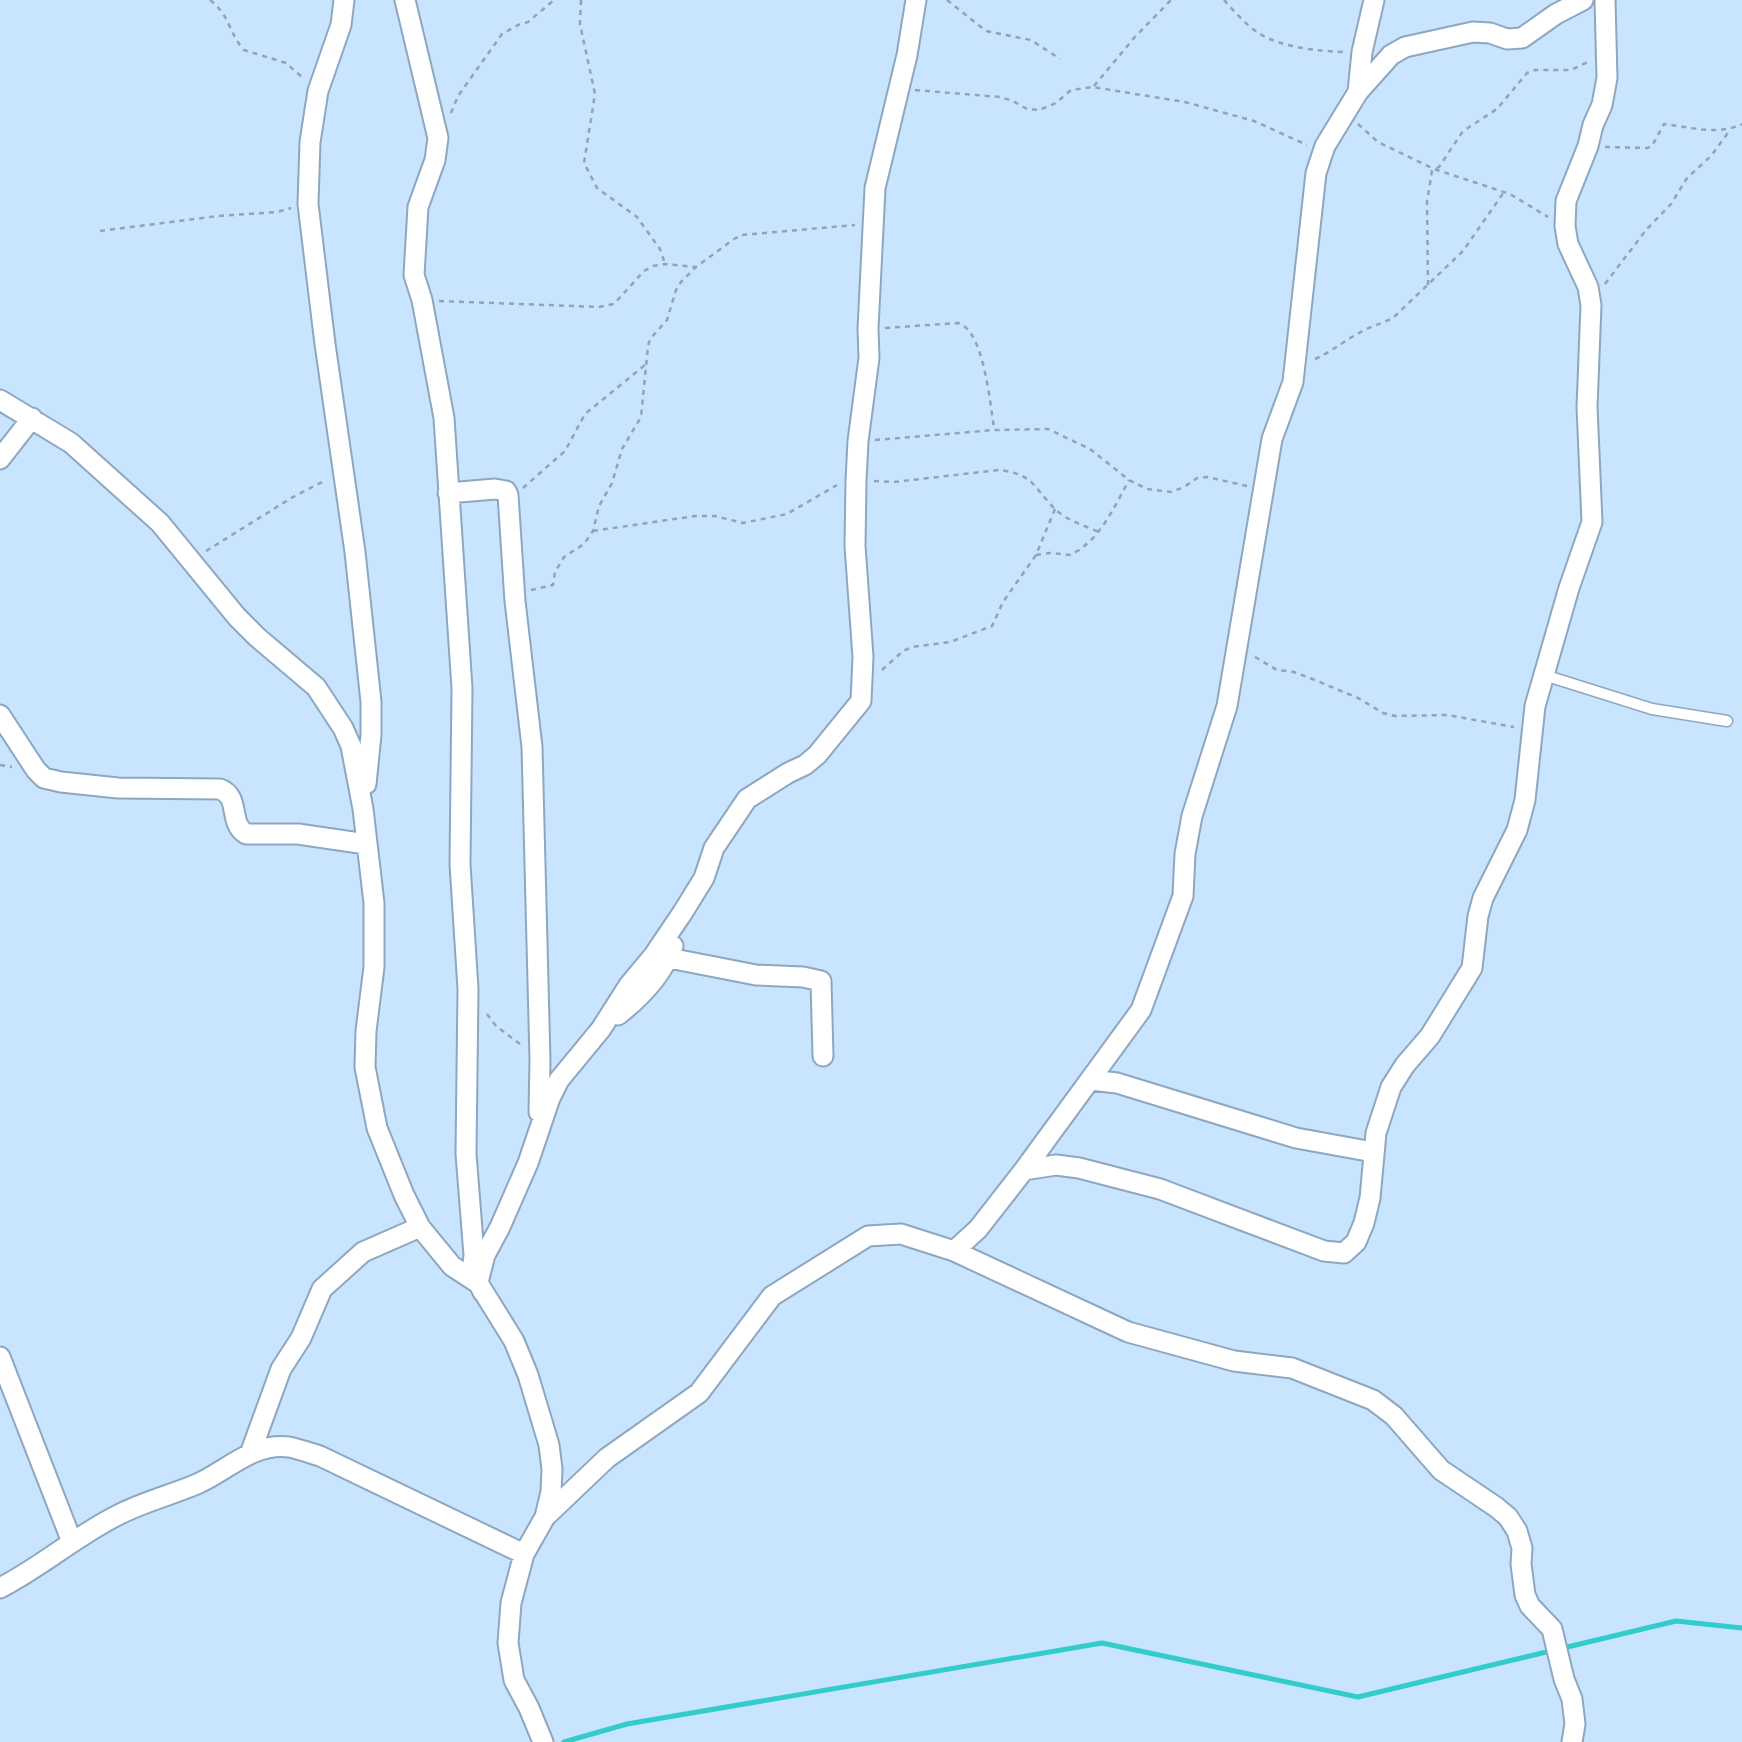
<svg xmlns="http://www.w3.org/2000/svg" width="1742" height="1742" font-family="Arial,sans-serif">
  <style>
    .lines { fill: none; stroke-linecap: round; stroke-linejoin: round }
    .stream { stroke: #32cccb; stroke-width: 5 }
    .service-casing { stroke: #8da7c0; stroke-width: 13 }
    .minor-casing { stroke: #8da7c0; stroke-width: 23 }
    .path { stroke: #8ea4b9; stroke-width: 2.5; stroke-dasharray: 5 5; stroke-linecap: butt }
    .service { stroke: #fff; stroke-width: 10 }
    .minor { stroke: #fff; stroke-width: 19 }
  </style>
  <rect width="100%" height="100%" fill="#c8e4ff"/>
  <g class="lines">
    <path class="stream" d="M564,1742L627,1724L1102,1643L1358,1697L1676,1621L1742,1628"/>
    <g class="service-casing">
      <path id="service" d="M1544,675L1652,709L1727,721"/>
    </g>
    <g class="minor-casing">
      <path id="minor" d="M344,0L341,25L318,91L310,142L308,204L325,344L355,552L371,702V735L366,784
        M405,0L438,138L435,160L418,207L414,275L422,300L444,418L462,688L460,864L468,989L466,1154L474,1255L472,1273
        M1358,92L1391,55L1405,47L1473,32L1490,33L1507,39L1522,38L1556,14L1583,0
        M0,400L71,443L160,523L237,617L257,637L316,687L343,728L351,746L363,809L374,903V967L366,1031L365,1067L377,1128L404,1195L420,1227L452,1266L478,1283L514,1341L528,1375L549,1445L552,1469L551,1492L545,1517L524,1554L511,1603L508,1643L514,1680L529,1708L543,1742
        M0,459L32,418
        M448,493L495,489L506,491L508,495L515,601L532,747L540,1060L539,1112
        M0,715L36,770L44,778L61,782L118,788L220,789C241,797 228,823 246,834H298L366,844
        M669,958L756,975L803,977L821,981L823,1056
        M618,1015C641,997 663,974 673,946
        M1091,1080L1117,1083L1296,1138L1373,1152
        M1024,1170L1141,1010L1183,896L1185,854L1192,816L1227,706L1272,439L1293,382L1316,173L1325,146L1358,92L1362,52L1374,0
        M954,1251L1128,1332L1234,1361L1292,1368L1373,1400L1394,1416L1441,1470L1496,1507L1508,1517L1517,1531L1522,1548L1521,1564L1525,1595L1530,1606L1552,1629L1564,1679L1572,1699L1575,1724L1572,1742
        M483,1292L478,1282L485,1255L500,1227L528,1163L550,1098L559,1080L601,1029L629,985L654,955L683,912L704,878L714,848L747,799L788,773L805,765L817,755L861,701L863,657L855,546L856,481L858,441L869,358L868,329L875,188L907,55L916,0
        M0,1357L72,1542
        M250,1454L281,1369L301,1338L322,1289L363,1252L420,1227
        M545,1517L607,1458L699,1393L772,1296L868,1236L901,1234L954,1251L978,1229L1024,1170L1056,1165L1079,1168L1160,1189L1324,1251L1344,1253L1356,1242L1364,1223L1370,1198L1376,1133L1391,1087L1405,1065L1430,1036L1472,968L1478,916L1483,898L1517,830L1525,800L1535,706L1569,588L1592,522L1587,407L1591,305L1588,287L1568,244L1565,226L1566,201L1588,146L1593,125L1602,105L1607,78L1605,0
        M0,1588C41,1567 76,1536 118,1515C143,1502 171,1495 197,1484C227,1471 253,1442 289,1447C299,1449 310,1453 320,1456L524,1554"/>
    </g>
    <path class="path" d="M210,0C230,15 229,34 244,50L286,63L303,78
      M581,0L580,24L595,94L584,163L597,188L637,217L660,249L665,264
      M947,0L986,31L1031,40L1060,59
      M1224,0C1234,11 1247,26 1260,34C1283,48 1319,51 1345,52
      M1094,86L1134,38L1171,0
      M915,90L1000,97L1013,101L1027,109L1039,110L1056,103L1071,90L1093,87L1123,92L1185,102L1254,121L1307,145
      M451,113L458,96L502,34L518,25L528,22L554,0
      M1358,124L1378,142L1434,169L1510,194L1548,217
      M1605,147L1647,148L1652,146L1664,124C1690,127 1718,136 1742,124
      M100,231L218,216L277,212L291,208
      M1605,284L1646,230L1671,204L1687,178L1711,156L1730,130
      M1428,285L1427,202L1432,171L1439,167L1463,131L1497,109L1527,73L1535,70H1571L1588,62
      M439,301L599,307L614,304L644,271L653,266L665,264L696,267
      M885,328L958,323C984,330 990,404 994,428
      M1315,359C1331,352 1344,341 1359,333C1370,326 1383,324 1394,317L1463,251L1504,192
      M875,440L994,430L1048,429L1090,449L1129,480L1147,489L1171,492L1184,487L1197,478L1207,477L1247,486
      M874,481L894,482L999,470C1034,474 1033,487 1055,509C1066,520 1085,526 1099,532
      M523,488L565,451L585,414L645,365
      M593,531L695,516H715L743,523L787,514L837,485
      M206,551L293,497L326,480
      M1036,555L1050,553L1070,555C1100,541 1114,507 1129,480
      M531,590L553,585L555,572L564,557L584,544L593,531L599,506L612,483L622,449L641,417L648,346L650,339L667,320L676,290L681,282L696,267L734,239L742,235L855,225
      M1255,657L1277,670L1294,672L1310,678L1358,698L1383,713L1395,716L1447,715L1514,727
      M882,670L903,651L912,647L950,642L992,626L1003,602L1036,555L1055,509
      M0,765L12,767
      M487,1014L496,1026L520,1044"/>
    <use href="#service" class="service"/>
    <use href="#minor" class="minor"/>
  </g>
</svg>
